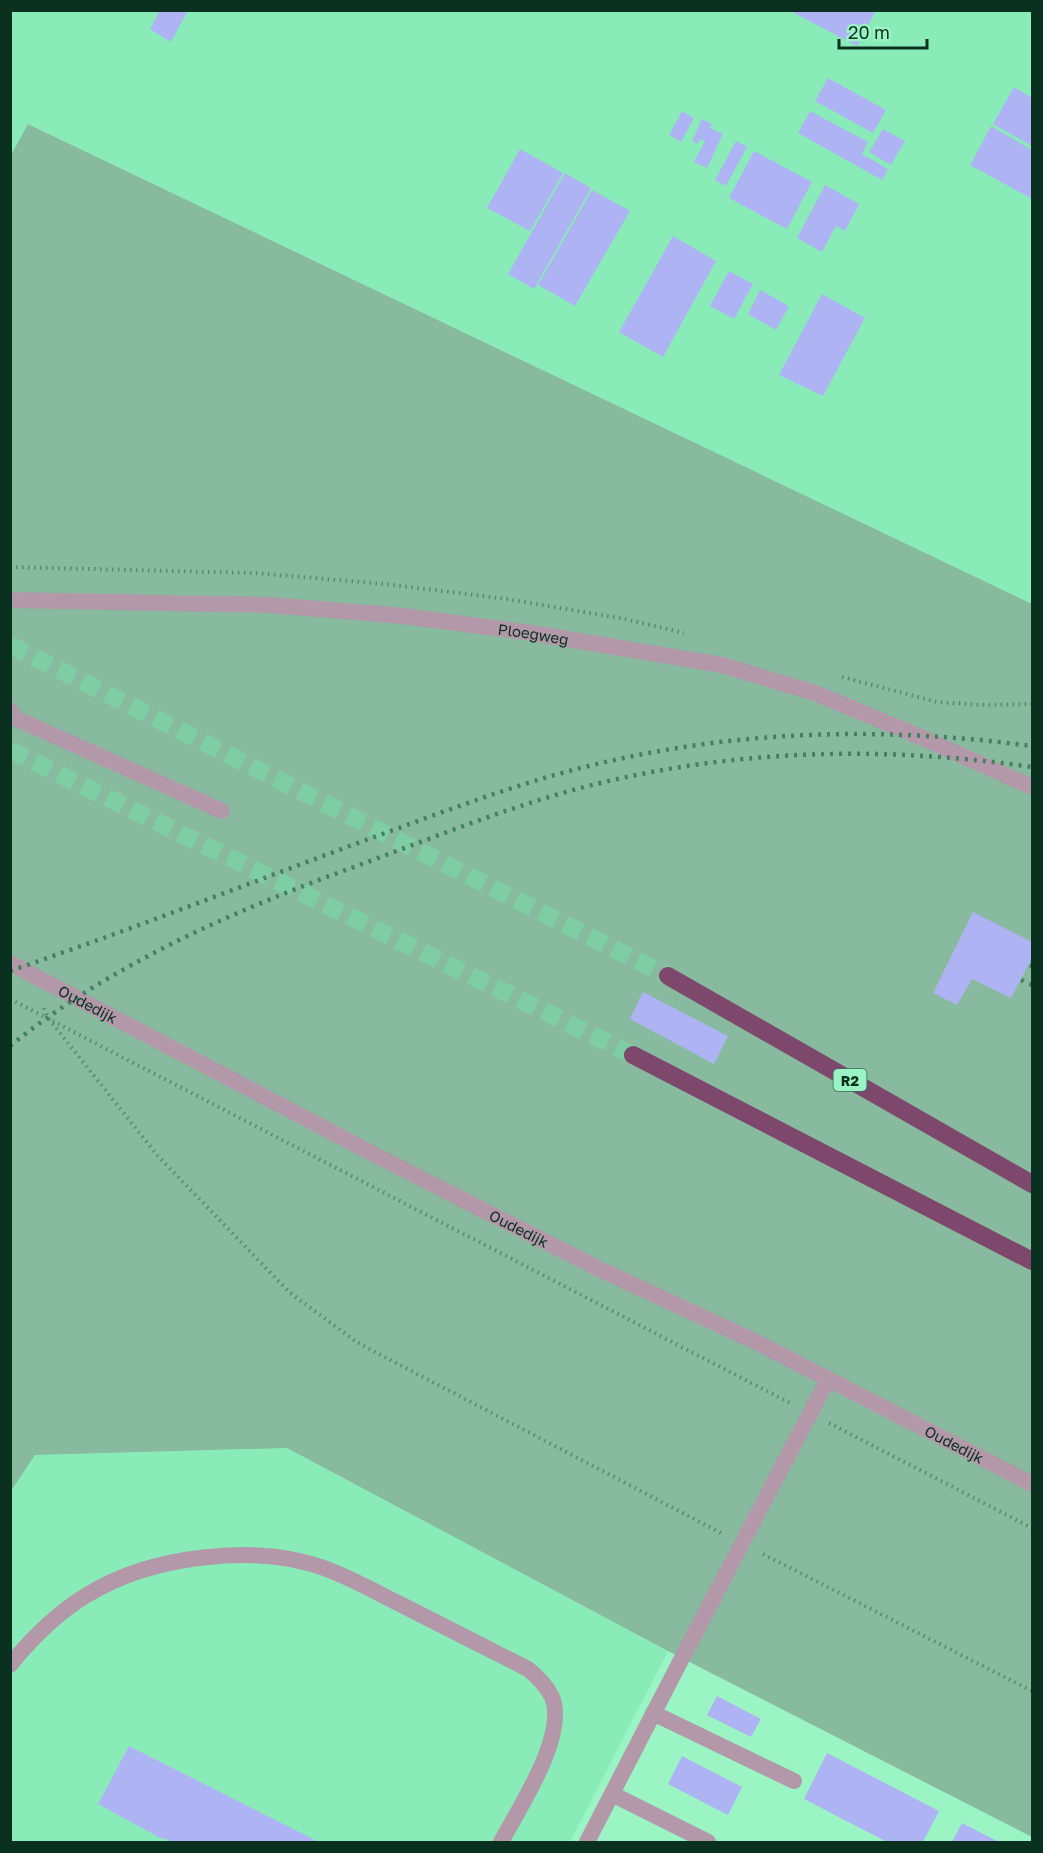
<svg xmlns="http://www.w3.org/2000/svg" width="1043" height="1853" font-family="'Golos Text',sans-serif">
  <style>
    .built { fill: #89ecb8 }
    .green { fill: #87ba9e }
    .building { fill: #aeb4f3 }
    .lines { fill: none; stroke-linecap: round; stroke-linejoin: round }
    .motorway-tunnel { stroke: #7ecda3; stroke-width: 18; stroke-dasharray: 18 9; stroke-linecap: butt }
    .path { stroke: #508f6f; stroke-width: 4; stroke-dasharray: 1.5 4.5; stroke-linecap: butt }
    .service { stroke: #b398a9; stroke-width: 16 }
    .tertiary { stroke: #b398a9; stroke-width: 16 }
    .motorway { stroke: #7e486d; stroke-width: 18 }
    .rail { stroke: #458063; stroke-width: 4.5; stroke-dasharray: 3 6; stroke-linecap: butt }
    .labels { text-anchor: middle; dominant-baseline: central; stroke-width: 5; stroke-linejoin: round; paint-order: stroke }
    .shield { fill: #9bf4c4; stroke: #366c51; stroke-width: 1.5 }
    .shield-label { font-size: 14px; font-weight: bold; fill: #0a3120 }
    .street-label { font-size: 15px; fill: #0a3120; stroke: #9bf4c4 }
  </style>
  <rect width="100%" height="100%" fill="#9bf4c4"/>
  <path class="built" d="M11,11H1032V604L29,124L11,157Z
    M287,1448L668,1651L570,1842H11V1491L35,1455Z"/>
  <path class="green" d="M28,124L1032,604V1837L668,1651L287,1448L35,1455L11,1491L10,157Z"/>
  <path class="building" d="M160,10H188L171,42L150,29Z
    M796,10H876L857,46L794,13Z
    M828,78L886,110L873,133L815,101Z
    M1014,87L1032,98V146L993,124Z
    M682,111L694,118L681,142L669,135Z
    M810,111L868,142L862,154L888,169L882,180L798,133Z
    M702,119L712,124L710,128L723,134L707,168L694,162L705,141L700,139L698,144L692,141Z
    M991,126L1032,150V199L970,165Z
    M883,129L905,141L891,165L869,152Z
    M736,141L747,147L726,186L715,180Z
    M520,149L563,173L530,231L487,208Z
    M754,151L812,182L787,229L729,198Z
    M565,173L591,188L534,289L508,274Z
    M825,185L859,204L845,231L836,226L822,252L797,238Z
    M592,190L630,211L575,306L538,285Z
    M673,236L716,261L663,357L619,332Z
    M729,271L753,284L734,319L710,306Z
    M760,290L789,306L776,330L748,314Z
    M822,294L865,318L823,396L779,375Z
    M973,912L1032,942V958L1011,998L972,979L957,1005L933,993Z
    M643,992L728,1036L714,1064L630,1019Z
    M717,1696L761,1719L751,1737L707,1715Z
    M129,1746L319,1842H173L163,1838L162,1839L98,1804Z
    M827,1753L939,1811L923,1842H887L804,1799Z
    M682,1756L742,1787L728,1815L668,1784Z
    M962,1823L999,1842H952Z"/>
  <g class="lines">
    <path class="motorway-tunnel" d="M10,645L668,976
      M10,750L633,1055"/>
    <path class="path" d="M10,567L253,573L385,584L507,599L625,619L684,633
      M842,677L937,702L984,705L1032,704
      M10,999L790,1403
      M44,1008L48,1018L157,1155L289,1292L358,1343L721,1533
      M829,1423L1032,1528
      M763,1554L1032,1691"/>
    <path class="service" d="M10,710L15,718L222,811
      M10,1665C32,1638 57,1613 87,1595C150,1556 254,1543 324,1568C349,1577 374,1591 398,1603C441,1625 485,1647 528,1669C538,1677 546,1685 552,1697C568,1735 519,1808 501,1842
      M653,1713L794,1781
      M612,1794L708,1842
      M587,1842L682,1658L828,1379"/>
    <g class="tertiary">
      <path id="s1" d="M10,600L269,605L403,616L525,632L722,665L815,693L916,735L1032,787"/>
      <path id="s2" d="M10,963L385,1160L595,1267L754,1341L1032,1484"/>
    </g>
    <path class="motorway" d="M668,976L1032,1184
      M633,1055L1032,1261"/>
    <path class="rail" d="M1030,965L1032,966
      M10,971C130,930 247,884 366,840C451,809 535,776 624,758C759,729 896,728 1032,746
      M1021,980L1032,985
      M10,1046C114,962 238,909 362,864C432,838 501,810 573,790C724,749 878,745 1032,767"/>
  </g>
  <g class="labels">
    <rect class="shield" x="833.5" y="1069" width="33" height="22" rx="4.5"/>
    <g class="shield-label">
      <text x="850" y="1080">R2</text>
    </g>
    <g class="street-label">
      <text stroke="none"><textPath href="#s1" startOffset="525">Ploegweg</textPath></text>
      <text stroke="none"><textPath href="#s2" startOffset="88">Oudedijk</textPath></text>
      <text stroke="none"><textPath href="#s2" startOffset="574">Oudedijk</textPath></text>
      <text stroke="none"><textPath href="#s2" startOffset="1060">Oudedijk</textPath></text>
    </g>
  </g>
  <rect width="1043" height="1853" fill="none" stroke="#0a3120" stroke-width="24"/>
  <path d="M839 39v9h88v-9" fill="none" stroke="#0a3120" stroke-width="3"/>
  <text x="848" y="39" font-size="18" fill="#0a3120" stroke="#9bf4c4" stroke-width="4.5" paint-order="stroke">20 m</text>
</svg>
